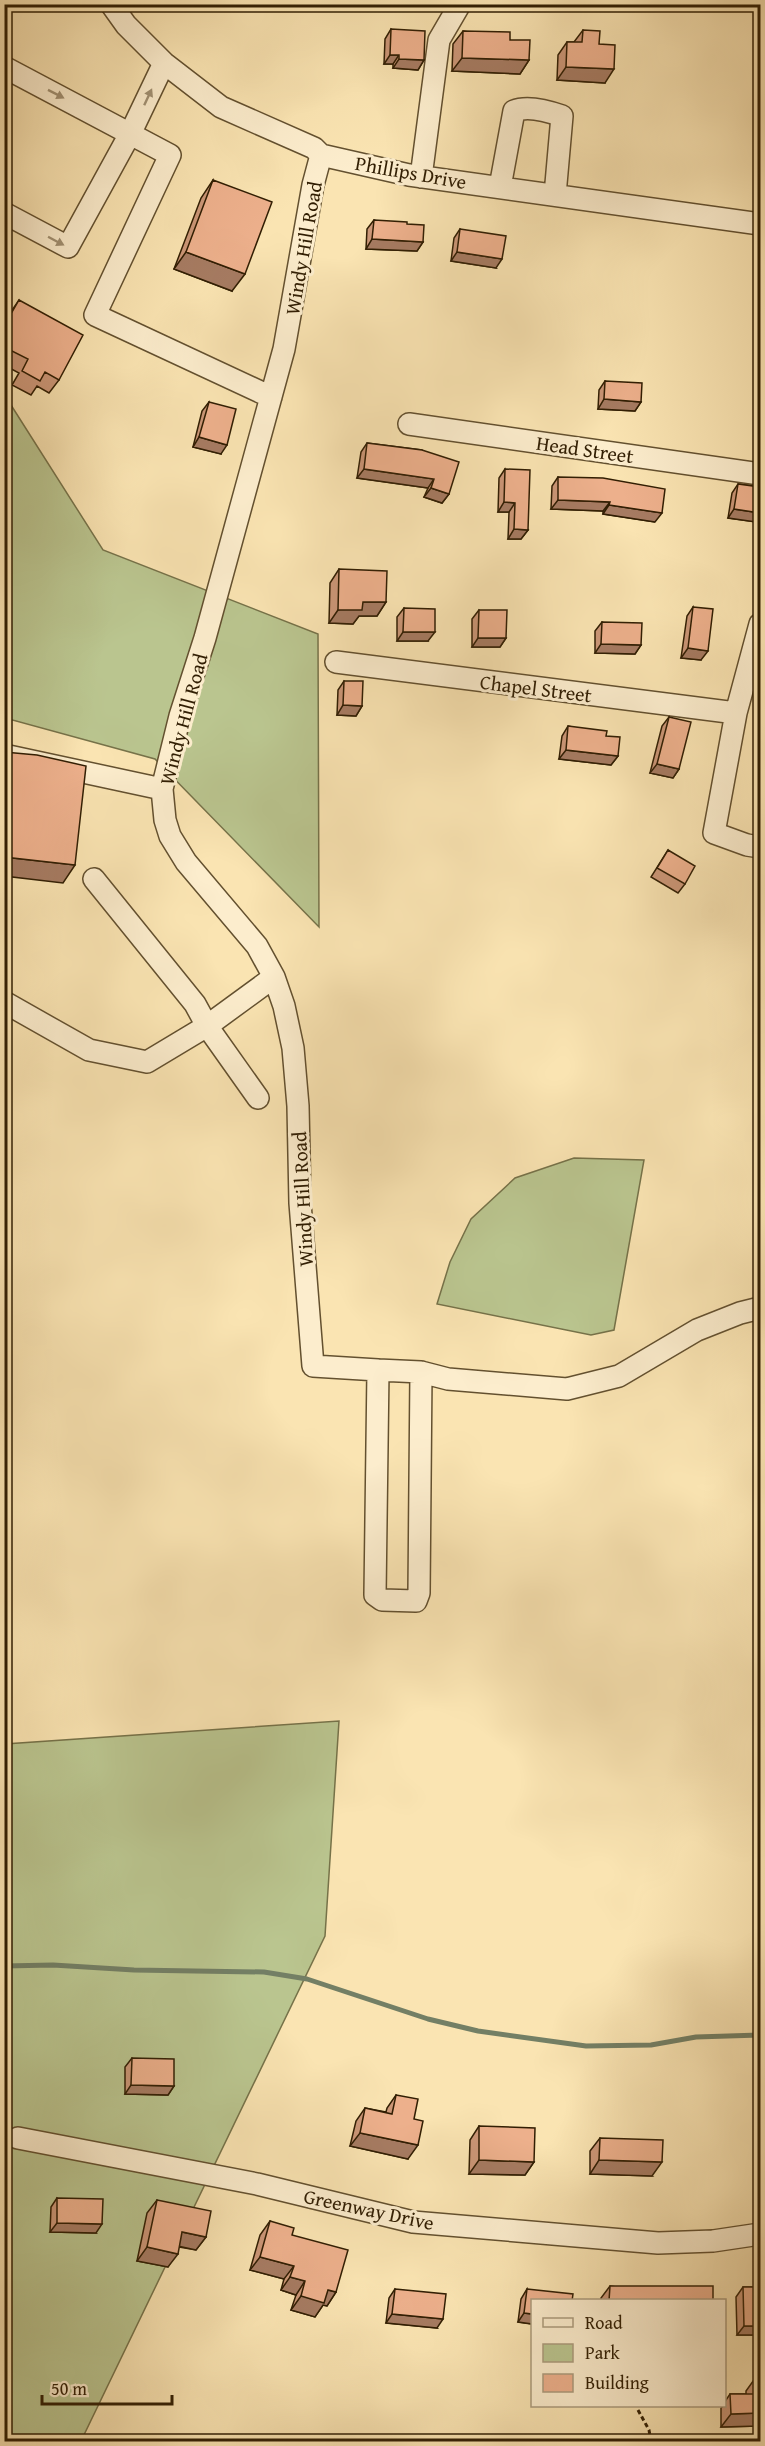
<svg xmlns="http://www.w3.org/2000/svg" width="765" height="2446" font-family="'Gentium Book Plus',serif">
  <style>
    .green { fill: #bac58f; stroke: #767249; stroke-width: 1.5 }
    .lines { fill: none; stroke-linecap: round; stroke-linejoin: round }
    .stream { stroke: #737f65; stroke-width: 5 }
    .minor-casing { stroke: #63502f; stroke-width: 24 }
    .path { stroke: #311e03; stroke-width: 3; stroke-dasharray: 4.5 3; stroke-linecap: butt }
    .minor { stroke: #fcedcd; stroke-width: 21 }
    .wall { fill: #cc9778; stroke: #311e03; stroke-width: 1.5 }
    .shaded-wall { fill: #a67b62; stroke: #311e03; stroke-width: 1.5 }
    .building { fill: #edb08c; stroke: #311e03; stroke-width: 1.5 }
    .oneway { fill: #a19072 }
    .labels { text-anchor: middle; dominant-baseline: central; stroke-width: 6; stroke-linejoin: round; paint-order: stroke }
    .street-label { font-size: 20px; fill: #311e03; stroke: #fcedcd }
  </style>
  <rect width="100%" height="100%" fill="#fae4b2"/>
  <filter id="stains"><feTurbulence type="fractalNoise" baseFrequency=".00333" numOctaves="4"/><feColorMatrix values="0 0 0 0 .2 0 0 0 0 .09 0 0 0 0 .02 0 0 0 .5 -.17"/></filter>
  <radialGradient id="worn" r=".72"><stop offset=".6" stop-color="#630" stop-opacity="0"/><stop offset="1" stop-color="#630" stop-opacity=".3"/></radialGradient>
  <path class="green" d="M4,394L103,550L318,634L319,927L155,759L5,718Z
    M574,1158L644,1160L614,1330L591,1335L437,1304L450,1262L471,1219L515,1178Z
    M339,1721L325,1936L81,2441L5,2442V1744Z"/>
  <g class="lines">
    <path class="stream" d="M4,1966L53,1965L134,1970L264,1972L307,1979L428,2019L478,2031L586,2046L651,2045L696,2037L760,2035"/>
    <g class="minor-casing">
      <path id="minor" d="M111,4L126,25L164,63L221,107L314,148L321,155L409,175L760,224
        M4,67L170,155L95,315L271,397
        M321,155L313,185L284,349L205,638L180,716L162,789L165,820L170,836L186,862L257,946L274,977L284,1006L293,1048L298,1106L300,1203L313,1366L378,1370L375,1595L382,1600L416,1601L419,1593L421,1372L378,1370
        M421,177L439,40L460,4
        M500,187L514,111C528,105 548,111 562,116L555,195
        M4,213L68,247L131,132L164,63
        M409,424L760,474
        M760,624L736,713L714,833L747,845L760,847
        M336,662L736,713
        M4,755L162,789
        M94,879L195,1004L207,1026L258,1098
        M4,1002L89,1050L147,1062L207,1026L274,977
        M421,1372L448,1379L567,1389L619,1376L697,1330L740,1313L760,1308
        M18,2138L257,2184L413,2222L658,2243L713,2241L760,2234"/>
    </g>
    <path class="path" d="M638,2410L649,2430L651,2442"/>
    <use href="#minor" class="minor"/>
  </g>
  <path class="wall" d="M391,29L424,60L418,70L393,68V64H384L385,39Z
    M583,30L599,44L605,83L557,80L558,55L567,42H574Z
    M463,31L510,40L529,60L520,74L452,71L453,44Z
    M213,180L232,291L174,269L201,198Z
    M374,220L423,242L417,251L366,249L367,229Z
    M460,229L496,268L451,261L454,238Z
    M19,300L59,380L49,393L37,386L31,395L12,385L19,373L4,365V322Z
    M605,381L641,402L635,411L598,409L599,390Z
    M209,402L221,454L193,447L202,411Z
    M367,443L422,450L449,494L442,503L424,497L428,488L357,478L361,452Z
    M505,469L528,530L521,539H508L509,512H498L499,478Z
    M558,477L655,522L603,514V511L551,509L552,486Z
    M738,484L760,487V515L756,522L728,518L732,493Z
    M339,569L386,602L377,616H359L353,624L329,623L330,583Z
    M693,607L701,660L681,658L687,616Z
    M404,608L428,641H397V617Z
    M479,610L506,638L500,647H472V619Z
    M602,622L641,645L635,654L595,653V631Z
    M344,681L362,706L356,716L337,715L338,690Z
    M669,717L679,769L673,778L650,773L662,726Z
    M568,726L606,736L618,756L611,765L559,759L562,736Z
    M668,850L685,884L678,893L651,877Z
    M132,2058L174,2086L168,2095L125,2094V2067Z
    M396,2095L414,2119L408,2159L350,2146L356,2121L365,2108L386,2112L387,2108Z
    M479,2126L534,2162L525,2175L469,2174L470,2140Z
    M600,2138L652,2176L590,2174V2151Z
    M57,2198L96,2233L50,2232L51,2207Z
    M157,2200L206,2237L196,2250L179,2247L168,2267L137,2261L147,2213Z
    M270,2221L292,2235L336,2292L327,2306L323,2305L315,2317L291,2310L296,2295L281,2290L284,2279L250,2270L260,2235Z
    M610,2286L713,2301H601V2298Z
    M743,2287H760V2335H737L736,2297Z
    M395,2289L437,2328L386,2323L389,2298Z
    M527,2289L532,2324L518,2322L521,2299Z
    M756,2377H760V2426L721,2427V2408L723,2406H724V2403L730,2394H746V2391Z"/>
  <path class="shaded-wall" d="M390,55H399L393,64H384Z
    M462,58L529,60L520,74L452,71Z
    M399,59L424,60L418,70L393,68Z
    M566,67L614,69L605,83L557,80Z
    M372,239L423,242L417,251L366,249Z
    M186,252L245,274L232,291L174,269Z
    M457,252L502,259L496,268L451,261Z
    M604,399L641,402L635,411L598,409Z
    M199,437L227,445L221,454L193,447Z
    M364,469L434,479L428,488L357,478Z
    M431,488L449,494L442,503L424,497Z
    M558,500L610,502L603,511L551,509Z
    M504,502L515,503L509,512H498Z
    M609,505L662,513L655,522L603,514Z
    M734,509L760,513V515L756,522L728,518Z
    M514,529L528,530L521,539H508Z
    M363,602H386L377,616H359L353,624L329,623L338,610Z
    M403,632H435L428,641H397Z
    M478,638H506L500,647H472Z
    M601,644L641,645L635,654L595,653Z
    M688,648L708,651L701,660L681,658Z
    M343,705L362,706L356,716L337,715Z
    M566,750L618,756L611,765L559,759Z
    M657,764L679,769L673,778L650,773Z
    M4,857L75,865L63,883L4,876Z
    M131,2085L174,2086L168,2095L125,2094Z
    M360,2133L418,2145L408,2159L350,2146Z
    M479,2160L534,2162L525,2175L469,2174Z
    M599,2160L662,2162L652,2176L590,2174Z
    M57,2223L102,2224L96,2233L50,2232Z
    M182,2232L206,2237L196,2250L173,2245Z
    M147,2247L178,2254L168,2267L137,2261Z
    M260,2257L294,2266L284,2279L250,2270Z
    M290,2277L305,2281L296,2295L281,2290Z
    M328,2290L336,2292L327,2306L323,2305L315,2317L291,2310L301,2296Z
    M524,2313L532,2314V2324L518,2322Z
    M392,2314L443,2319L437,2328L386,2323Z
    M744,2326H760V2335H737Z
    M760,2413V2426L721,2427L731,2414Z"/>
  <path class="building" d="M391,29L425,31L424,60L399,59V55H390Z
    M583,30L600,31L599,44L615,45L614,69L566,67L567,42H582Z
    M463,31L510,32V40H530L529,60L462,58Z
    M213,180L272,202L245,274L186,252Z
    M374,220L407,222V224L424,225L423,242L372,239Z
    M460,229L506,236L502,259L457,252Z
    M19,300L83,335L59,380L45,372L40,381L22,371L28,359L4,347V326Z
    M605,381L642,383L641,402L604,399Z
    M209,402L236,409L227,445L199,437Z
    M367,443L422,450L459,462L449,494L431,488L434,479L364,469Z
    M505,469L530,470L528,530L514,529L515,503L504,502Z
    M558,477L603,478L665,489L662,513L609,505L610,502L558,500Z
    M738,484L760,487V513L734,509Z
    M339,569L387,571L386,602H363L362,610H338Z
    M693,607L713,609L708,651L688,648Z
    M404,608L435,609V632H403Z
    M479,610H507L506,638H478Z
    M602,622L642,623L641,645L601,644Z
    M344,681H363L362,706L343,705Z
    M669,717L691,722L679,769L657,764Z
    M568,726L607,731L606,736L620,737L618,756L566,750Z
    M4,752L37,755L86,766L75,865L4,857Z
    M668,850L695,866L685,884L657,868Z
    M132,2058L174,2059V2086L131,2085Z
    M396,2095L418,2099L414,2119L423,2121L418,2145L360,2133L365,2108L392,2114Z
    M479,2126L535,2128L534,2162L479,2160Z
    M600,2138L663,2140L662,2162L599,2160Z
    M57,2198L103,2199L102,2224L57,2223Z
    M157,2200L211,2211L206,2237L182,2232L178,2254L147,2247Z
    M270,2221L294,2228L292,2235L348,2250L336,2292L328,2290L324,2303L301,2296L305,2281L290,2277L294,2266L260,2257Z
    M610,2286H713V2301H609Z
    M743,2287H760V2326H744Z
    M395,2289L446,2294L443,2319L392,2314Z
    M527,2289L573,2294L572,2301H532V2314L524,2313Z
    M756,2377H760V2413L731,2414L730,2394H756Z"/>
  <defs><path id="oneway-solid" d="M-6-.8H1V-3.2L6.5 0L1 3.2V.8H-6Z" transform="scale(1.5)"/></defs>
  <g class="oneway">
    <use href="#oneway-solid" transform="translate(56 94) rotate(27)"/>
    <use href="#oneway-solid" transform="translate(148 97) rotate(-65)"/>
    <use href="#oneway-solid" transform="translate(56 241) rotate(28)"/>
  </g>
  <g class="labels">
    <g class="street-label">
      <text transform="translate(411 172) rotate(10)">Phillips Drive</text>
      <text transform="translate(303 248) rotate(-80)">Windy Hill Road</text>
      <text transform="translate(585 449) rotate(8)">Head Street</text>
      <text transform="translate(536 688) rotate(7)">Chapel Street</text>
      <text transform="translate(183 719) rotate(-75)">Windy Hill Road</text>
      <text transform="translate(302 1199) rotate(-93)">Windy Hill Road</text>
      <text transform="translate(369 2209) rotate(12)">Greenway Drive</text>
    </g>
  </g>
  <rect width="765" height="2446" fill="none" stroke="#fae4b2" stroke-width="24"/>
  <rect x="6" y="6" width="753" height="2434" fill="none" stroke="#311e03" stroke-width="3"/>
  <rect x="12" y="12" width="741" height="2422" fill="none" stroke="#311e03" stroke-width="1.5"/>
  <rect x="531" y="2299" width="195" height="108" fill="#fcedcd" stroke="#ab9a7c" stroke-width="1.5"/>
  <rect x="543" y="2318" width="30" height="9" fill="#fcedcd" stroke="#ab9a7c" stroke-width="1.5"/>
  <text x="585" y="2329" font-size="18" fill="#311e03">Road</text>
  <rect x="543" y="2344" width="30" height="18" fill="#bac58f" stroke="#ab9a7c" stroke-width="1.5"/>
  <text x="585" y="2359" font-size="18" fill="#311e03">Park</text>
  <rect x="543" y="2374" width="30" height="18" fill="#edb08c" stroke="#ab9a7c" stroke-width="1.5"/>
  <text x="585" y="2389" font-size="18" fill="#311e03">Building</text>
  <path d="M42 2395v9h130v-9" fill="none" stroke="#311e03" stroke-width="3"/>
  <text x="51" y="2395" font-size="18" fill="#311e03" stroke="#fcedcd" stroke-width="4.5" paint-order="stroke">50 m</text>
  <rect width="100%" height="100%" filter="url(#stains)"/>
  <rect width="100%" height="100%" fill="url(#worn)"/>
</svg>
